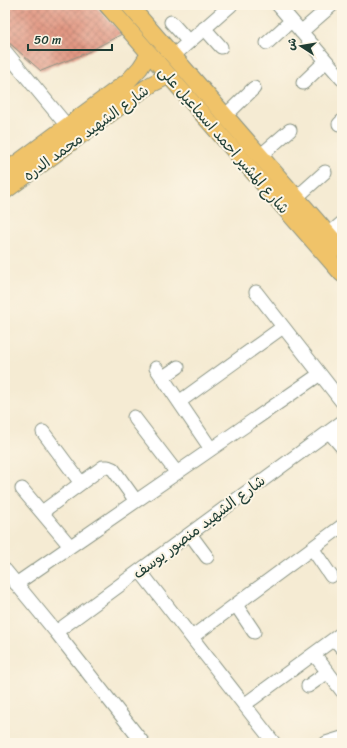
<svg xmlns="http://www.w3.org/2000/svg" width="347" height="748" font-family="Sriracha,'Playpen Sans Arabic',sans-serif">
  <style>
    .building { fill: url(#building-cross-hatch) }
    .lines { fill: none; stroke-linecap: round; stroke-linejoin: round }
    .minor-casing { stroke: #8a9484; stroke-width: 15 }
    .major-casing { stroke: #8a9484; stroke-width: 18 }
    .minor { stroke: #fff; stroke-width: 13 }
    .major { stroke: #f0c369; stroke-width: 16 }
    .labels { text-anchor: middle; dominant-baseline: central; stroke-width: 4; stroke-linejoin: round; paint-order: stroke }
    .street-label { font-size: 15px; fill: #1f3d34; stroke: #fcf5e5 }
  </style>
  <defs>
    <pattern id="building-cross-hatch" width="8" height="8" patternUnits="userSpaceOnUse"><rect width="8" height="8" fill="#e19581"/><path d="M0 0l8 8M0 8l8-8" fill="none" stroke="#b67b6a"/></pattern>
  </defs>
  <rect width="100%" height="100%" fill="#fcf5e5"/>
  <filter id="ink" filterUnits="userSpaceOnUse"><feTurbulence type="fractalNoise" baseFrequency=".025" numOctaves="2"/><feDisplacementMap in="SourceGraphic" scale="8" xChannelSelector="R" yChannelSelector="G"/><feConvolveMatrix kernelMatrix="1 2 1 2 8 2 1 2 1" color-interpolation-filters="sRGB"/></filter>
  <filter id="wash" filterUnits="userSpaceOnUse"><feTurbulence type="fractalNoise" baseFrequency=".012" numOctaves="4" result="noise"/><feDisplacementMap in="SourceGraphic" scale="16" xChannelSelector="R" yChannelSelector="G"/><feGaussianBlur stdDeviation="0.9" result="paint"/><feColorMatrix in="noise" values="0 0 0 0 0 0 0 0 0 0 0 0 0 0 0 0 0 1.4 0 .05"/><feComposite in="paint" operator="in"/></filter>
  <g filter="url(#wash)">
    <rect width="100%" height="100%" fill="#f5ebd3"/>
    <g id="blocks">
      <path class="building" d="M10,5H95L122,34L86,53L41,71L6,40Z"/>
    </g>
  </g>
  <g filter="url(#ink)">
    <use href="#blocks" fill-opacity="0" stroke="#8a9484" stroke-width="1"/>
    <g class="lines">
      <g class="minor-casing">
        <path id="minor" d="M278,5L342,79
          M171,22L189,42
          M204,28L221,47
          M301,32L332,5
          M267,43L291,21
          M5,51L73,133
          M173,56L231,5
          M303,83L326,61
          M225,116L254,88
          M339,124L342,121
          M260,156L290,130
          M296,198L325,172
          M328,235L342,223
          M256,292L342,402
          M156,368L211,449
          M162,378L178,367
          M179,402L283,327
          M134,417L177,473
          M43,432L81,483
          M329,432L342,447
          M22,489L70,546
          M42,512L103,467H108L113,469L136,501
          M190,534L207,557
          M312,548L331,576
          M5,570L56,632L143,743
          M140,571L274,743
          M16,584L320,374
          M236,605L254,632
          M56,632L342,422
          M192,637L342,526
          M334,639L342,648
          M314,654L342,691
          M308,686L328,672
          M244,705L342,633
          M326,743L342,738"/>
      </g>
      <g class="major-casing">
        <path id="major" d="M107,5L342,274
          M129,5L342,250
          M5,172L128,81L140,68L149,54
          M5,191L137,94L152,84L168,76"/>
      </g>
      <use href="#minor" class="minor"/>
      <use href="#major" class="major"/>
    </g>
  </g>
  <g class="labels">
    <g class="street-label">
      <text transform="translate(86 133) rotate(-36)">شارع الشهيد محمد الدره</text>
      <text transform="translate(224 140) rotate(49)">شارع المشير احمد اسماعيل على</text>
      <text transform="translate(199 527) rotate(-37)">شارع الشهيد منصور يوسف</text>
    </g>
  </g>
  <rect width="347" height="748" fill="none" stroke="#fcf5e5" stroke-width="20"/>
  <g transform="translate(301 46) rotate(282)" stroke="#fcf5e5" stroke-width="3" paint-order="stroke">
  <path d="M0-3L7 15L0 10L-7 15Z" fill="#1f3d34"/>
  <text y="-6" font-size="11" font-weight="bold" text-anchor="middle" fill="#1f3d34">ش</text>
  </g>
  <path d="M28 44v6h84v-6" fill="none" stroke="#1f3d34" stroke-width="2"/>
  <text x="34" y="44" font-size="12" fill="#1f3d34" stroke="#fcf5e5" stroke-width="3" paint-order="stroke">50 m</text>
</svg>
